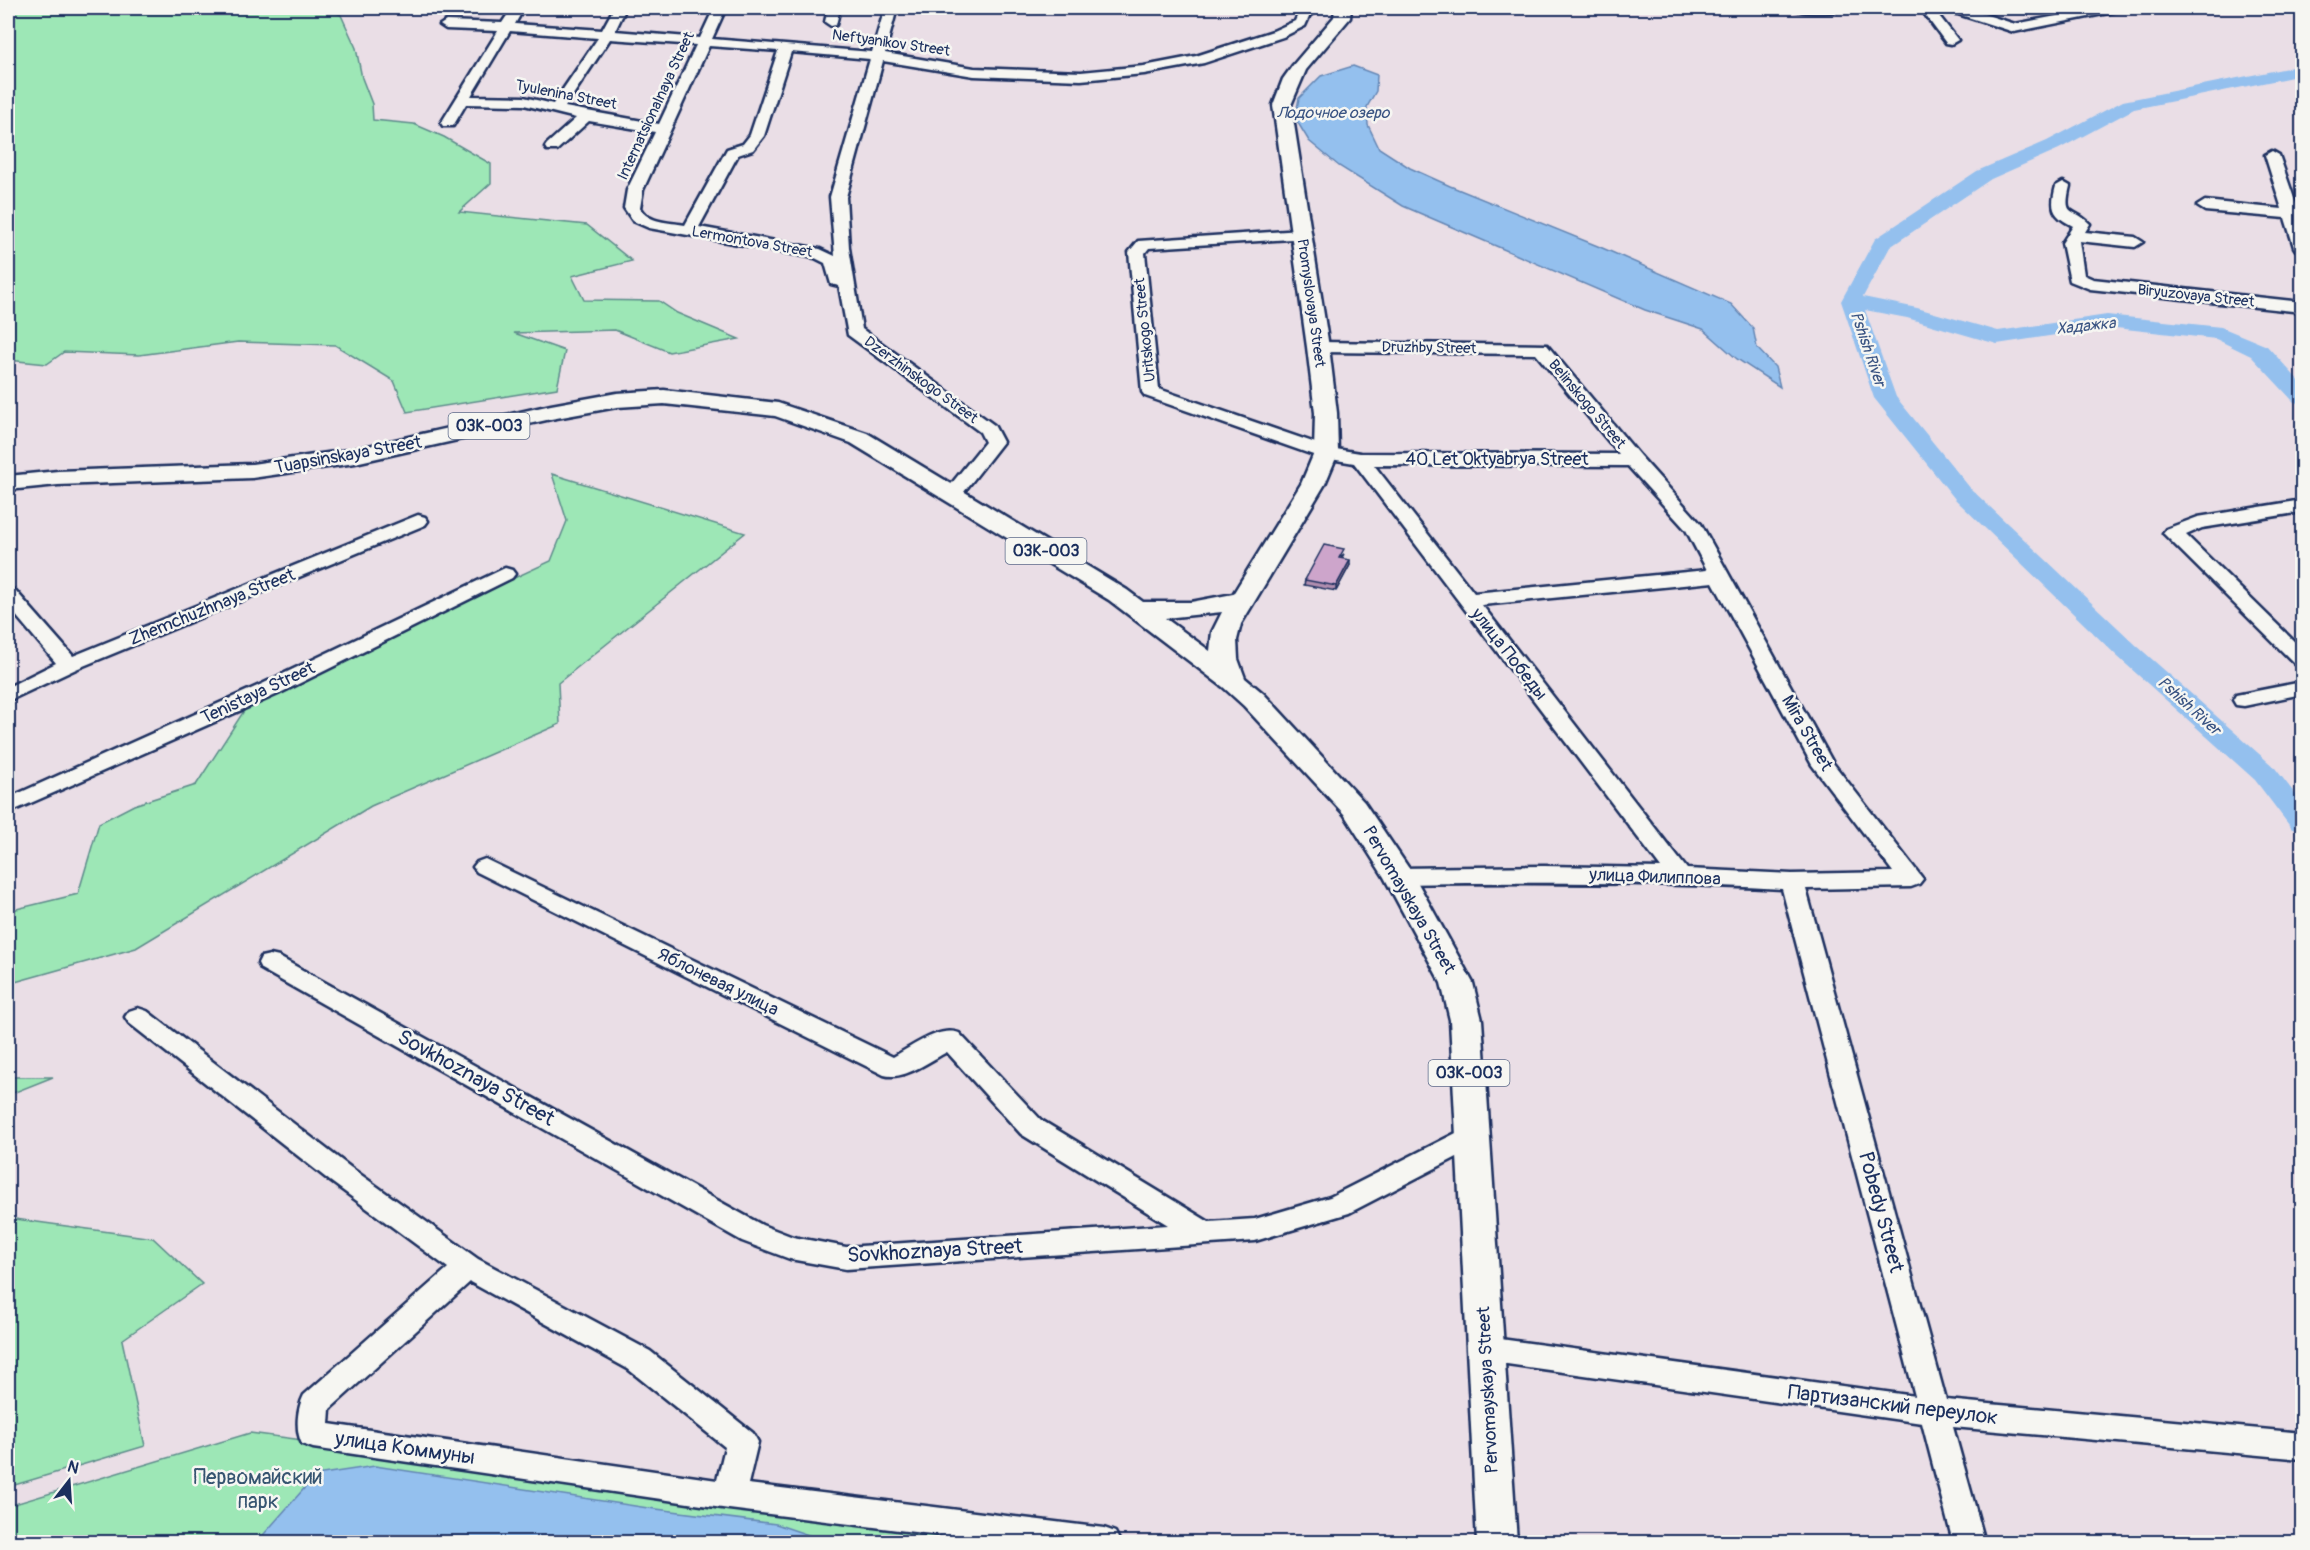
<svg xmlns="http://www.w3.org/2000/svg" width="2310" height="1550" font-family="Pangolin,sans-serif">
  <style>
    .green { fill: #9de7b6; stroke: #5c8b8a; stroke-width: 1.5 }
    .water { fill: #94c0ee; stroke: #6486b4; stroke-width: 1.5 }
    .lines { fill: none; stroke-linecap: round; stroke-linejoin: round }
    .river { fill: #94c0ee; fill-rule: evenodd }
    .minor-casing { stroke: #1b2f5e; stroke-width: 5 }
    .major-casing { stroke: #1b2f5e; stroke-width: 5 }
    .minor { fill: #f6f6f2; fill-rule: evenodd }
    .major { fill: #f6f6f2; fill-rule: evenodd }
    .wall { fill: #b08eaf; stroke: #1b2f5e; stroke-width: 1.5 }
    .shaded-wall { fill: #90748e; stroke: #1b2f5e; stroke-width: 1.5 }
    .building { fill: #cda5cb; stroke: #1b2f5e; stroke-width: 1.5 }
    .labels { text-anchor: middle; dominant-baseline: central; stroke-width: 5; stroke-linejoin: round; paint-order: stroke }
    .far-street-label { font-size: 15px; fill: #1b2f5e; stroke: #f6f6f2 }
    .far-water-label { font-size: 16px; font-style: italic; fill: #395382; stroke: #f6f6f2 }
    .shield { fill: #f6f6f2; stroke: #5d6b8a; stroke-width: 1.5 }
    .shield-label { font-size: 16px; font-weight: bold; fill: #1b2f5e }
    .street-label { font-size: 18px; fill: #1b2f5e; stroke: #f6f6f2 }
    .near-street-label { font-size: 21px; fill: #1b2f5e; stroke: #f6f6f2 }
    .near-park-label { font-size: 21px; fill: #355470; stroke: #f6f6f2 }
  </style>
  <rect width="100%" height="100%" fill="#eadee6"/>
  <filter id="ink" filterUnits="userSpaceOnUse"><feTurbulence type="fractalNoise" baseFrequency=".0167" numOctaves="2"/><feDisplacementMap in="SourceGraphic" scale="12" xChannelSelector="R" yChannelSelector="G"/><feConvolveMatrix kernelMatrix="1 2 1 2 8 2 1 2 1" color-interpolation-filters="sRGB"/></filter>
  <g filter="url(#ink)">
    <path class="green" d="M8,8H327L341,15L356,48L362,78L372,104L373,120L414,124L444,137L491,164V183L459,212L587,225L632,261L572,276L584,300L659,301L677,313L739,339L669,352L615,330L514,333L565,351L557,388L407,412L394,381L335,345L238,342L139,355L64,352L47,364L8,360Z
      M552,474L745,533L558,683L560,724L371,806L136,948L8,984V911L78,894L99,823L134,805L196,785L251,700L551,561L567,521Z
      M8,1077H53L8,1095Z
      M8,1218L153,1238L202,1284L122,1340L145,1446L8,1487Z
      M250,1433L1072,1542H8V1506Z"/>
    <path class="water" d="M1353,66L1377,75L1376,91L1367,107L1368,125L1379,148L1410,168L1450,186L1600,247L1731,304L1753,328L1757,348L1775,367L1780,387L1737,359L1703,329L1645,310L1403,206L1339,166L1309,141L1295,118L1299,98L1321,76Z
      M375,1466L648,1508L776,1524L829,1542H257L316,1475Z"/>
    <g class="lines">
      <path class="river" d="M2302,65V75L2134,109L2059,149L1991,179L1890,247L1863,297L1917,308L1998,331L2107,315L2221,327L2267,346L2302,384V404L2294,402L2251,356L2216,339L2107,327L1997,344L1907,318L1865,310L1896,397L1971,489L2136,645L2275,768L2302,803V831L2292,829L2255,780L2118,657L1955,499L1874,398L1841,301L1875,239L1977,171L2047,141L2123,101Z"/>
      <g class="minor-casing">
        <path id="minor" d="M512,8H524L515,24L602,30L614,8H626L615,31L700,38L714,8H726L712,39L872,52L885,8H897L885,53L974,68L1081,72L1144,66L1196,56L1273,31L1295,21L1300,10L1307,8H1323L1310,15L1305,26L1283,37L1204,63L1144,74L1081,80L974,76L883,61L846,197L849,248L862,329L994,425L1003,442L960,497H946L944,493L985,442L980,432L848,335L839,286L831,284L825,263L815,258L649,228L633,221L624,208L627,190L655,132L589,121L557,150H547L545,147L547,144L576,118L524,105L466,104L453,126H443L441,123L498,31L446,29L440,25L446,21L502,23ZM510,31L598,38L553,104L524,97L471,96ZM610,39L696,45L659,124L565,107ZM709,46L778,51L750,135L743,144L727,149L685,225C669,222 648,223 640,208L643,190ZM791,52L870,59L830,197L835,256L820,249L699,227L738,155L753,150L764,136Z
          M828,8H840L836,25L831,26L825,22Z
          M1792,8H1845C1838,14 1799,14 1792,8Z
          M1920,8H1965L2015,24L2099,8H2120L2118,11L2014,32L1958,14L1936,12L1958,40L1951,44L1946,43Z
          M2272,151L2279,155L2298,210L2302,211V252L2296,250L2294,247L2285,218L2205,211L2197,206L2205,201L2282,209L2265,155Z
          M2063,182L2070,186C2062,219 2074,206 2090,224L2085,232L2135,237L2143,242L2135,247L2079,241L2084,275L2093,279L2302,302V312L2090,289L2070,281L2062,243L2073,226C2052,216 2050,208 2056,186Z
          M1302,230L1308,232L1310,235L1308,238L1149,248L1145,253L1159,389L1330,448L1360,453L1619,454L1536,354L1318,352L1312,351L1309,347L1312,343L1318,342L1547,345L1640,456L1701,524L1833,763L1923,879L1919,884L1911,887L1806,889L1946,1400L2302,1433V1459L1953,1427L1985,1542H1953L1922,1423L1486,1361L1475,1358L1471,1349L1475,1340L1486,1337L1915,1396L1782,889C1654,882 1527,882 1399,884L1391,881L1387,876L1391,871L1399,868L1544,866L1661,868L1354,463L1319,457L1145,396L1142,392L1129,252L1138,241ZM1374,465L1628,466L1686,530L1707,570L1474,593ZM1713,582L1812,765L1893,872L1792,874L1687,869L1482,605Z
          M2302,500V512L2202,528L2186,535L2302,649V666L2295,664L2163,533L2166,529L2198,517Z
          M418,515L425,517L428,521L425,525L76,669L8,701V687L56,663L8,606V588L15,590L73,656Z
          M505,568L512,570L515,574L512,578L278,694L8,813V798L262,684Z
          M2302,682V694L2244,706L2236,705L2233,700L2236,695Z
          M485,859L893,1057C912,1047 938,1026 959,1033L1041,1120L1209,1222L1255,1219L1330,1197L1464,1129L1474,1126L1484,1129L1488,1136L1484,1143L1349,1213L1255,1241L846,1269L790,1259L742,1241L261,969L258,963L261,957L270,955L279,957L762,1225L793,1237L846,1247L1168,1225L1021,1134L947,1052C929,1061 904,1081 884,1075L477,872L473,867L477,862Z
          M138,1008L147,1011L350,1167L478,1259L650,1351L753,1433L758,1442L748,1484L1104,1528L1115,1532L1120,1542H995L729,1509L313,1448L302,1444C295,1430 297,1409 304,1395L448,1268L330,1181L129,1023L125,1017L129,1011ZM470,1282L628,1369L725,1447L717,1480L329,1424L330,1409Z"/>
      </g>
      <g class="major-casing">
        <path id="major" d="M1335,8H1351L1350,18L1306,70L1291,105L1329,347L1337,413L1338,453L1325,484L1241,624L1237,640L1238,659L1245,678L1264,694L1364,802L1414,876L1473,983L1482,1020L1517,1542H1477L1450,1020L1441,983L1384,877L1344,814L1244,706L1223,687L1109,600L851,443L775,416L664,404L617,407L551,419L355,463L252,478L58,485L8,490V476L58,471L252,464L355,449L551,405L617,393L664,390L778,403L867,433L1127,590L1143,602H1191L1233,594L1301,484L1314,453L1315,413L1307,347L1273,105L1283,79L1293,65L1334,17ZM1222,612L1212,632L1210,651L1165,618Z"/>
      </g>
      <use href="#minor" class="minor"/>
      <use href="#major" class="major"/>
    </g>
    <path class="wall" d="M1344,554L1341,559L1350,565L1336,591L1304,585L1305,580Z"/>
    <path class="shaded-wall" d="M1350,560V565L1336,591V586Z"/>
    <path class="building" d="M1324,545L1344,549L1339,558L1350,560L1336,586L1305,580Z"/>
  </g>
  <g class="labels">
    <g class="far-street-label">
      <text transform="translate(891 43) rotate(8)">Neftyanikov Street</text>
      <text transform="translate(566 95) rotate(11)">Tyulenina Street</text>
      <text transform="translate(656 106) rotate(-65)">Internatsionalnaya Street</text>
      <text transform="translate(752 242) rotate(10)">Lermontova Street</text>
      <text transform="translate(2196 296) rotate(6)">Biryuzovaya Street</text>
      <text transform="translate(1311 303) rotate(82)">Promyslovaya Street</text>
      <text transform="translate(1145 330) rotate(-96)">Uritskogo Street</text>
      <text transform="translate(1429 348) rotate(1)">Druzhby Street</text>
      <text transform="translate(921 380) rotate(36)">Dzerzhinskogo Street</text>
      <text transform="translate(1587 404) rotate(50)">Belinskogo Street</text>
    </g>
    <g class="far-water-label">
      <text x="1333" y="113">Лодочное озеро</text>
      <text transform="translate(2086 326) rotate(-6)">Хадажка</text>
      <text transform="translate(1868 349) rotate(71)">Pshish River</text>
      <text transform="translate(2189 706) rotate(42)">Pshish River</text>
    </g>
    <g class="shield">
      <rect x="448.5" y="413" width="81" height="26" rx="4.5"/>
      <rect x="1005.5" y="538" width="81" height="26" rx="4.5"/>
      <rect x="1428.5" y="1060" width="81" height="26" rx="4.5"/>
    </g>
    <g class="shield-label">
      <text x="489" y="426">03К-003</text>
      <text x="1046" y="551">03К-003</text>
      <text x="1469" y="1073">03К-003</text>
    </g>
    <g class="street-label">
      <text transform="translate(348 455) rotate(-10)">Tuapsinskaya Street</text>
      <text x="1497" y="459">40 Let Oktyabrya Street</text>
      <text transform="translate(212 607) rotate(-22)">Zhemchuzhnaya Street</text>
      <text transform="translate(1509 654) rotate(52)">улица Победы</text>
      <text transform="translate(258 693) rotate(-25)">Tenistaya Street</text>
      <text transform="translate(1807 733) rotate(60)">Mira Street</text>
      <text transform="translate(1655 877) rotate(2)">улица Филиппова</text>
      <text transform="translate(1409 900) rotate(60)">Pervomayskaya Street</text>
      <text transform="translate(718 982) rotate(26)">Яблоневая улица</text>
      <text transform="translate(1488 1390) rotate(-93)">Pervomayskaya Street</text>
    </g>
    <g class="near-street-label">
      <text transform="translate(476 1078) rotate(29)">Sovkhoznaya Street</text>
      <text transform="translate(1881 1212) rotate(75)">Pobedy Street</text>
      <text transform="translate(935 1251) rotate(-3)">Sovkhoznaya Street</text>
      <text transform="translate(1893 1405) rotate(7)">Партизанский переулок</text>
      <text transform="translate(405 1448) rotate(8)">улица Коммуны</text>
    </g>
    <g class="near-park-label">
      <text x="258" y="1477">Первомайский<tspan x="258" dy="24">парк</tspan></text>
    </g>
  </g>
  <rect width="2310" height="1550" fill="none" stroke="#f6f6f2" stroke-width="30"/>
  <rect x="15" y="15" width="2280" height="1520" fill="none" stroke="#1b2f5e" stroke-width="2" filter="url(#ink)"/>
  <g transform="translate(69 1481) rotate(17)" stroke="#f6f6f2" stroke-width="4.5" paint-order="stroke">
  <path d="M0-4.5L10 22L0 15L-10 22Z" fill="#1b2f5e"/>
  <text y="-9" font-size="16" font-weight="bold" text-anchor="middle" fill="#1b2f5e">N</text>
  </g>
</svg>
